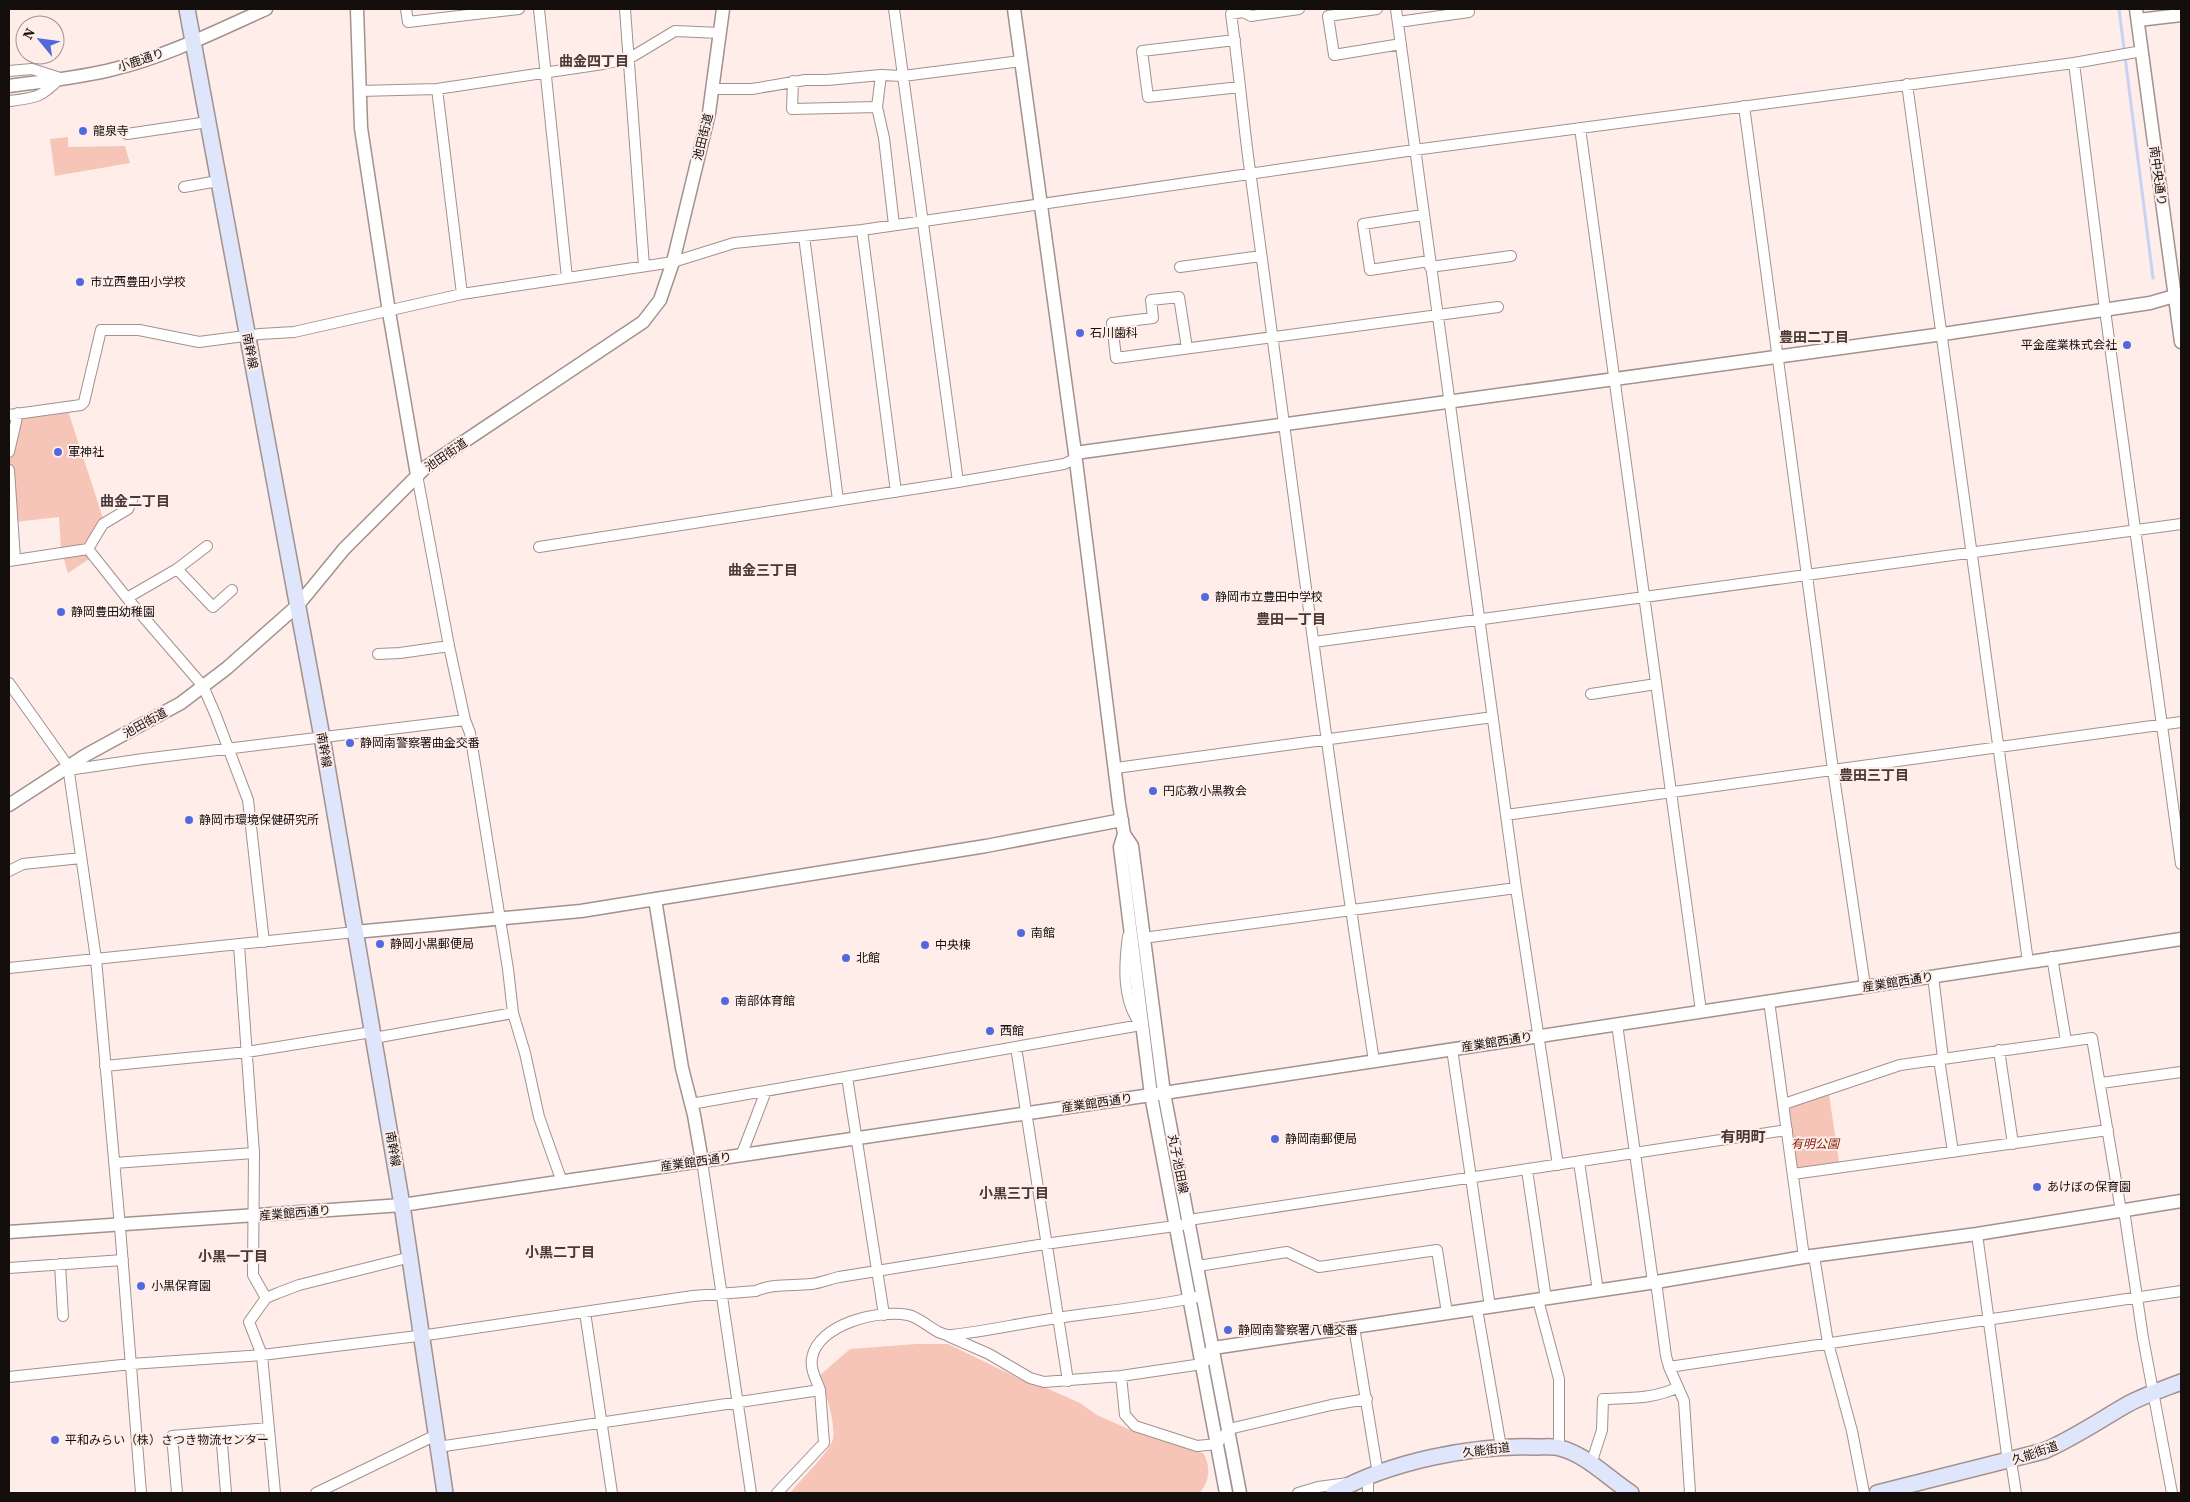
<svg xmlns="http://www.w3.org/2000/svg" width="2190" height="1502" font-family="'Source Serif 4','Noto Sans JP',serif">
  <style>
    .green { fill: #f7c4b8 }
    .lines { fill: none; stroke-linecap: round; stroke-linejoin: round }
    .stream { stroke: #c8d3f2; stroke-width: 3 }
    .minor-casing { stroke: #a1928f; stroke-width: 12 }
    .tertiary-casing { stroke: #a1928f; stroke-width: 15 }
    .secondary-casing { stroke: #a1928f; stroke-width: 18 }
    .minor { stroke: #fff; stroke-width: 10 }
    .tertiary { stroke: #fff; stroke-width: 12 }
    .secondary { stroke: #dfe5fa; stroke-width: 15 }
    .poi-dot { fill: #5069de; stroke: #feede9; stroke-width: 2 }
    .labels { text-anchor: middle; dominant-baseline: central; stroke-width: 4; stroke-linejoin: round; paint-order: stroke }
    .street-label { font-size: 12px; fill: #140f0d; stroke: #feede9 }
    .poi-label { font-size: 12px; fill: #140f0d; stroke: #feede9; text-anchor: start }
    .park-label { font-size: 12px; font-style: italic; fill: #831904; stroke: #feede9 }
    .neighbourhood-label { font-size: 14px; font-weight: bold; fill: #463936; stroke: #feede9 }
    .quarter-label { font-size: 15px; font-weight: bold; fill: #463936; stroke: #feede9 }
  </style>
  <rect width="100%" height="100%" fill="#feede9"/>
  <path class="green" d="M68,137V147L125,146L130,163L55,176L50,139Z
    M68,411L104,521L83,547L89,559L68,573L61,549L59,517L15,522L9,456L21,417Z
    M1829,1094L1839,1162L1797,1168L1789,1106Z
    M917,1344H948L1026,1382L1044,1387L1080,1403L1097,1415L1135,1432L1203,1453C1211,1465 1210,1483 1199,1493H790C800,1480 830,1452 833,1439C836,1423 825,1390 819,1376L850,1349Z"/>
  <g class="lines">
    <path class="stream" d="M2119,9L2153,278"/>
    <g class="minor-casing">
      <path id="minor" d="M406,9L408,22L519,9
        M539,9L567,278
        M625,9L644,266
        M894,9L958,482
        M1242,9L1243,12L1231,14C1239,69 1243,123 1251,178C1291,472 1328,767 1374,1061
        M1377,9L1328,16L1334,55L1401,44
        M1396,9L1516,888L1558,1165
        M1243,12L1251,16L1299,9
        M1398,22L1469,12
        M1235,40L1142,51L1148,97L1240,87
        M2074,63L2105,310L2181,864
        M9,71L32,69L60,78C41,98 35,98 9,101
        M793,81L792,109L877,107
        M1907,84L2028,962
        M437,89L462,294
        M713,89H752L805,80H827L881,75
        M359,91L437,89L603,64L630,58L675,31L720,33
        M1744,106L1833,770L1865,986
        M1580,128L1701,1011
        M127,134L208,122
        M184,187L218,181
        M1423,215L1363,224L1370,270L1429,261
        M894,225L884,138L877,107L881,75L903,76L1021,61
        M862,230L896,492
        M804,236L838,500
        M1180,267L1261,256
        M1430,267L1511,256
        M1187,348L1179,297L1151,300L1153,318L1112,323L1116,358L1498,307
        M9,415L81,405L84,402L101,330H139L199,342L260,334L294,332L462,294L673,262L734,243L862,230L1414,150L2074,63L2142,51
        M9,452L18,413
        M9,470L15,559
        M417,475L449,646L465,720L470,733L508,969L513,1013L525,1053L539,1117L562,1182
        M207,546L177,569L127,598L203,686L216,716L248,800L264,942
        M539,547L958,482L1064,464L1075,459
        M88,549L127,598
        M9,561L88,549L103,524L128,509L132,501
        M177,569L213,607L232,590
        M1314,642L2181,524
        M378,654L400,653L449,646
        M9,683L68,766L96,959L120,1227L141,1493
        M1591,694L1656,684
        M1116,768L1493,717
        M68,770L143,759L465,720
        M1506,815L2181,722
        M9,871L23,864L81,858
        M1143,938L1516,888
        M239,945L254,1153L253,1275L266,1298
        M2052,957L2066,1041
        M9,968L355,932
        M1933,976L1943,1058
        M1769,1001L1804,1257
        M1617,1024L1653,1282
        M374,1038L513,1013
        M1016,1047L1068,1381
        M1452,1049L1490,1307
        M1999,1050L2013,1144
        M1939,1059L1953,1152
        M105,1066L247,1052L372,1032
        M847,1077L884,1315
        M2101,1083L2181,1072
        M691,1104L1141,1025C1122,1001 1124,966 1128,936
        M1784,1104L1900,1065L2092,1038L2121,1211
        M741,1156L766,1091
        M702,1161L751,1493
        M1579,1162L1598,1291
        M114,1163L254,1153
        M1527,1170L1546,1299
        M1793,1174L2108,1130
        M2124,1210L2143,1338L2172,1493
        M1189,1220L1787,1130
        M1977,1234L2008,1462
        M1814,1256L1828,1343L1852,1431L1864,1493
        M60,1264L63,1316
        M1198,1266L1287,1252L1319,1267L1437,1250L1447,1313
        M9,1268L123,1260
        M1656,1282L1666,1356L1669,1367L1684,1401L1690,1493
        M1538,1300L1559,1379V1448
        M1477,1309L1501,1447
        M585,1312L612,1493
        M1354,1327L1378,1474
        M948,1336L989,1354L1030,1378L1044,1382L1121,1376L1202,1364
        M1669,1367L2181,1291
        M1121,1376L1125,1415L1135,1426L1197,1446L1217,1444L1229,1429L1331,1405L1367,1399
        M9,1377L131,1364L262,1355L434,1334L693,1296L756,1291C773,1283 793,1286 811,1284C820,1283 830,1279 839,1277L1045,1244L1182,1225
        M221,1432L226,1493
        M438,1447L820,1390C816,1379 810,1369 812,1358C818,1324 879,1309 908,1315C923,1318 937,1337 952,1335C987,1331 1022,1323 1057,1318C1104,1311 1151,1307 1197,1297
        M2011,1461L2016,1493
        M1591,1464L1602,1430L1603,1399C1629,1398 1655,1399 1678,1387
        M1368,1479V1493
        M177,1493L172,1436L269,1428
        M275,1493L262,1355L249,1322L266,1298L278,1293L299,1285L411,1257
        M316,1493L436,1435
        M777,1493L824,1443L820,1390
        M1298,1493L1318,1487L1348,1483"/>
    </g>
    <g class="tertiary-casing">
      <path id="tertiary" d="M357,9L361,128L389,312L417,475
        M1014,9L1075,453L1119,804L1124,834L1132,846L1164,1093L1240,1493
        M2136,9L2181,342
        M2138,20L2181,15
        M9,86C44,81 80,78 114,69C165,57 219,30 266,9
        M1075,453L1943,334L2150,303L2181,294
        M9,805L86,755L181,703L227,668L298,605L344,549L426,467L643,322L660,300L673,262L709,113L723,9
        M1124,834L1120,847L1151,1095L1226,1493
        M655,899L682,1068L694,1115L702,1161
        M355,932L581,911L986,846L1122,820
        M9,1232L402,1205L1151,1095L2181,939
        M1202,1364L1213,1348L1656,1282L1804,1257L1977,1234L2181,1201"/>
    </g>
    <g class="secondary-casing">
      <path id="secondary" d="M187,9L322,737L402,1205L445,1493
        M1334,1493C1388,1462 1475,1444 1537,1447C1545,1447 1553,1446 1560,1448C1587,1455 1608,1478 1631,1493
        M1877,1493L2044,1451C2074,1438 2100,1420 2128,1404C2145,1395 2163,1389 2181,1382"/>
    </g>
    <use href="#minor" class="minor"/>
    <use href="#tertiary" class="tertiary"/>
    <use href="#secondary" class="secondary"/>
  </g>
  <g class="poi-dot">
    <circle cx="83" cy="131" r="5"/>
    <circle cx="80" cy="282" r="5"/>
    <circle cx="1080" cy="333" r="5"/>
    <circle cx="2127" cy="345" r="5"/>
    <circle cx="58" cy="452" r="5"/>
    <circle cx="1205" cy="597" r="5"/>
    <circle cx="61" cy="612" r="5"/>
    <circle cx="350" cy="743" r="5"/>
    <circle cx="1153" cy="791" r="5"/>
    <circle cx="189" cy="820" r="5"/>
    <circle cx="1021" cy="933" r="5"/>
    <circle cx="380" cy="944" r="5"/>
    <circle cx="925" cy="945" r="5"/>
    <circle cx="846" cy="958" r="5"/>
    <circle cx="725" cy="1001" r="5"/>
    <circle cx="990" cy="1031" r="5"/>
    <circle cx="1275" cy="1139" r="5"/>
    <circle cx="2037" cy="1187" r="5"/>
    <circle cx="141" cy="1286" r="5"/>
    <circle cx="1228" cy="1330" r="5"/>
    <circle cx="55" cy="1440" r="5"/>
  </g>
  <g class="labels">
    <g class="street-label">
      <text transform="translate(141 60) rotate(-19)">小鹿通り</text>
      <text transform="translate(703 137) rotate(-76)">池田街道</text>
      <text transform="translate(2158 176) rotate(82)">南中央通り</text>
      <text transform="translate(250 351) rotate(79)">南幹線</text>
      <text transform="translate(446 455) rotate(-34)">池田街道</text>
      <text transform="translate(145 723) rotate(-29)">池田街道</text>
      <text transform="translate(324 750) rotate(80)">南幹線</text>
      <text transform="translate(1898 982) rotate(-9)">産業館西通り</text>
      <text transform="translate(1497 1042) rotate(-9)">産業館西通り</text>
      <text transform="translate(1097 1103) rotate(-8)">産業館西通り</text>
      <text transform="translate(393 1149) rotate(80)">南幹線</text>
      <text transform="translate(696 1162) rotate(-8)">産業館西通り</text>
      <text transform="translate(1178 1164) rotate(79)">丸子池田線</text>
      <text transform="translate(295 1213) rotate(-5)">産業館西通り</text>
      <text transform="translate(1486 1450) rotate(-7)">久能街道</text>
      <text transform="translate(2035 1453) rotate(-19)">久能街道</text>
    </g>
    <g class="poi-label">
      <text x="93" y="131">龍泉寺</text>
      <text x="90" y="282">市立西豊田小学校</text>
      <text x="1090" y="333">石川歯科</text>
      <text x="2117" y="345" text-anchor="end">平金産業株式会社</text>
      <text x="68" y="452">軍神社</text>
      <text x="1215" y="597">静岡市立豊田中学校</text>
      <text x="71" y="612">静岡豊田幼稚園</text>
      <text x="360" y="743">静岡南警察署曲金交番</text>
      <text x="1163" y="791">円応教小黒教会</text>
      <text x="199" y="820">静岡市環境保健研究所</text>
      <text x="1031" y="933">南館</text>
      <text x="390" y="944">静岡小黒郵便局</text>
      <text x="935" y="945">中央棟</text>
      <text x="856" y="958">北館</text>
      <text x="735" y="1001">南部体育館</text>
      <text x="1000" y="1031">西館</text>
      <text x="1285" y="1139">静岡南郵便局</text>
      <text x="2047" y="1187">あけぼの保育園</text>
      <text x="151" y="1286">小黒保育園</text>
      <text x="1238" y="1330">静岡南警察署八幡交番</text>
      <text x="65" y="1440">平和みらい（株）さつき物流センター</text>
    </g>
    <g class="park-label">
      <text x="1815" y="1144">有明公園</text>
    </g>
    <g class="neighbourhood-label">
      <text x="594" y="61">曲金四丁目</text>
      <text x="1814" y="337">豊田二丁目</text>
      <text x="135" y="501">曲金二丁目</text>
      <text x="763" y="570">曲金三丁目</text>
      <text x="1291" y="619">豊田一丁目</text>
      <text x="1874" y="775">豊田三丁目</text>
      <text x="1014" y="1193">小黒三丁目</text>
      <text x="560" y="1252">小黒二丁目</text>
      <text x="233" y="1256">小黒一丁目</text>
    </g>
    <g class="quarter-label">
      <text x="1743" y="1136">有明町</text>
    </g>
  </g>
  <rect width="2190" height="1502" fill="none" stroke="#140f0d" stroke-width="20"/>
  <g transform="translate(40 40) rotate(299)"><circle r="24" fill="#feede9" stroke="#a09491"/>
  <path d="M0-4L9 19L0 12L-9 19Z" fill="#5069de"/>
  <text y="-8" font-size="14" font-weight="bold" text-anchor="middle" fill="#140f0d">N</text>
  </g>
</svg>
